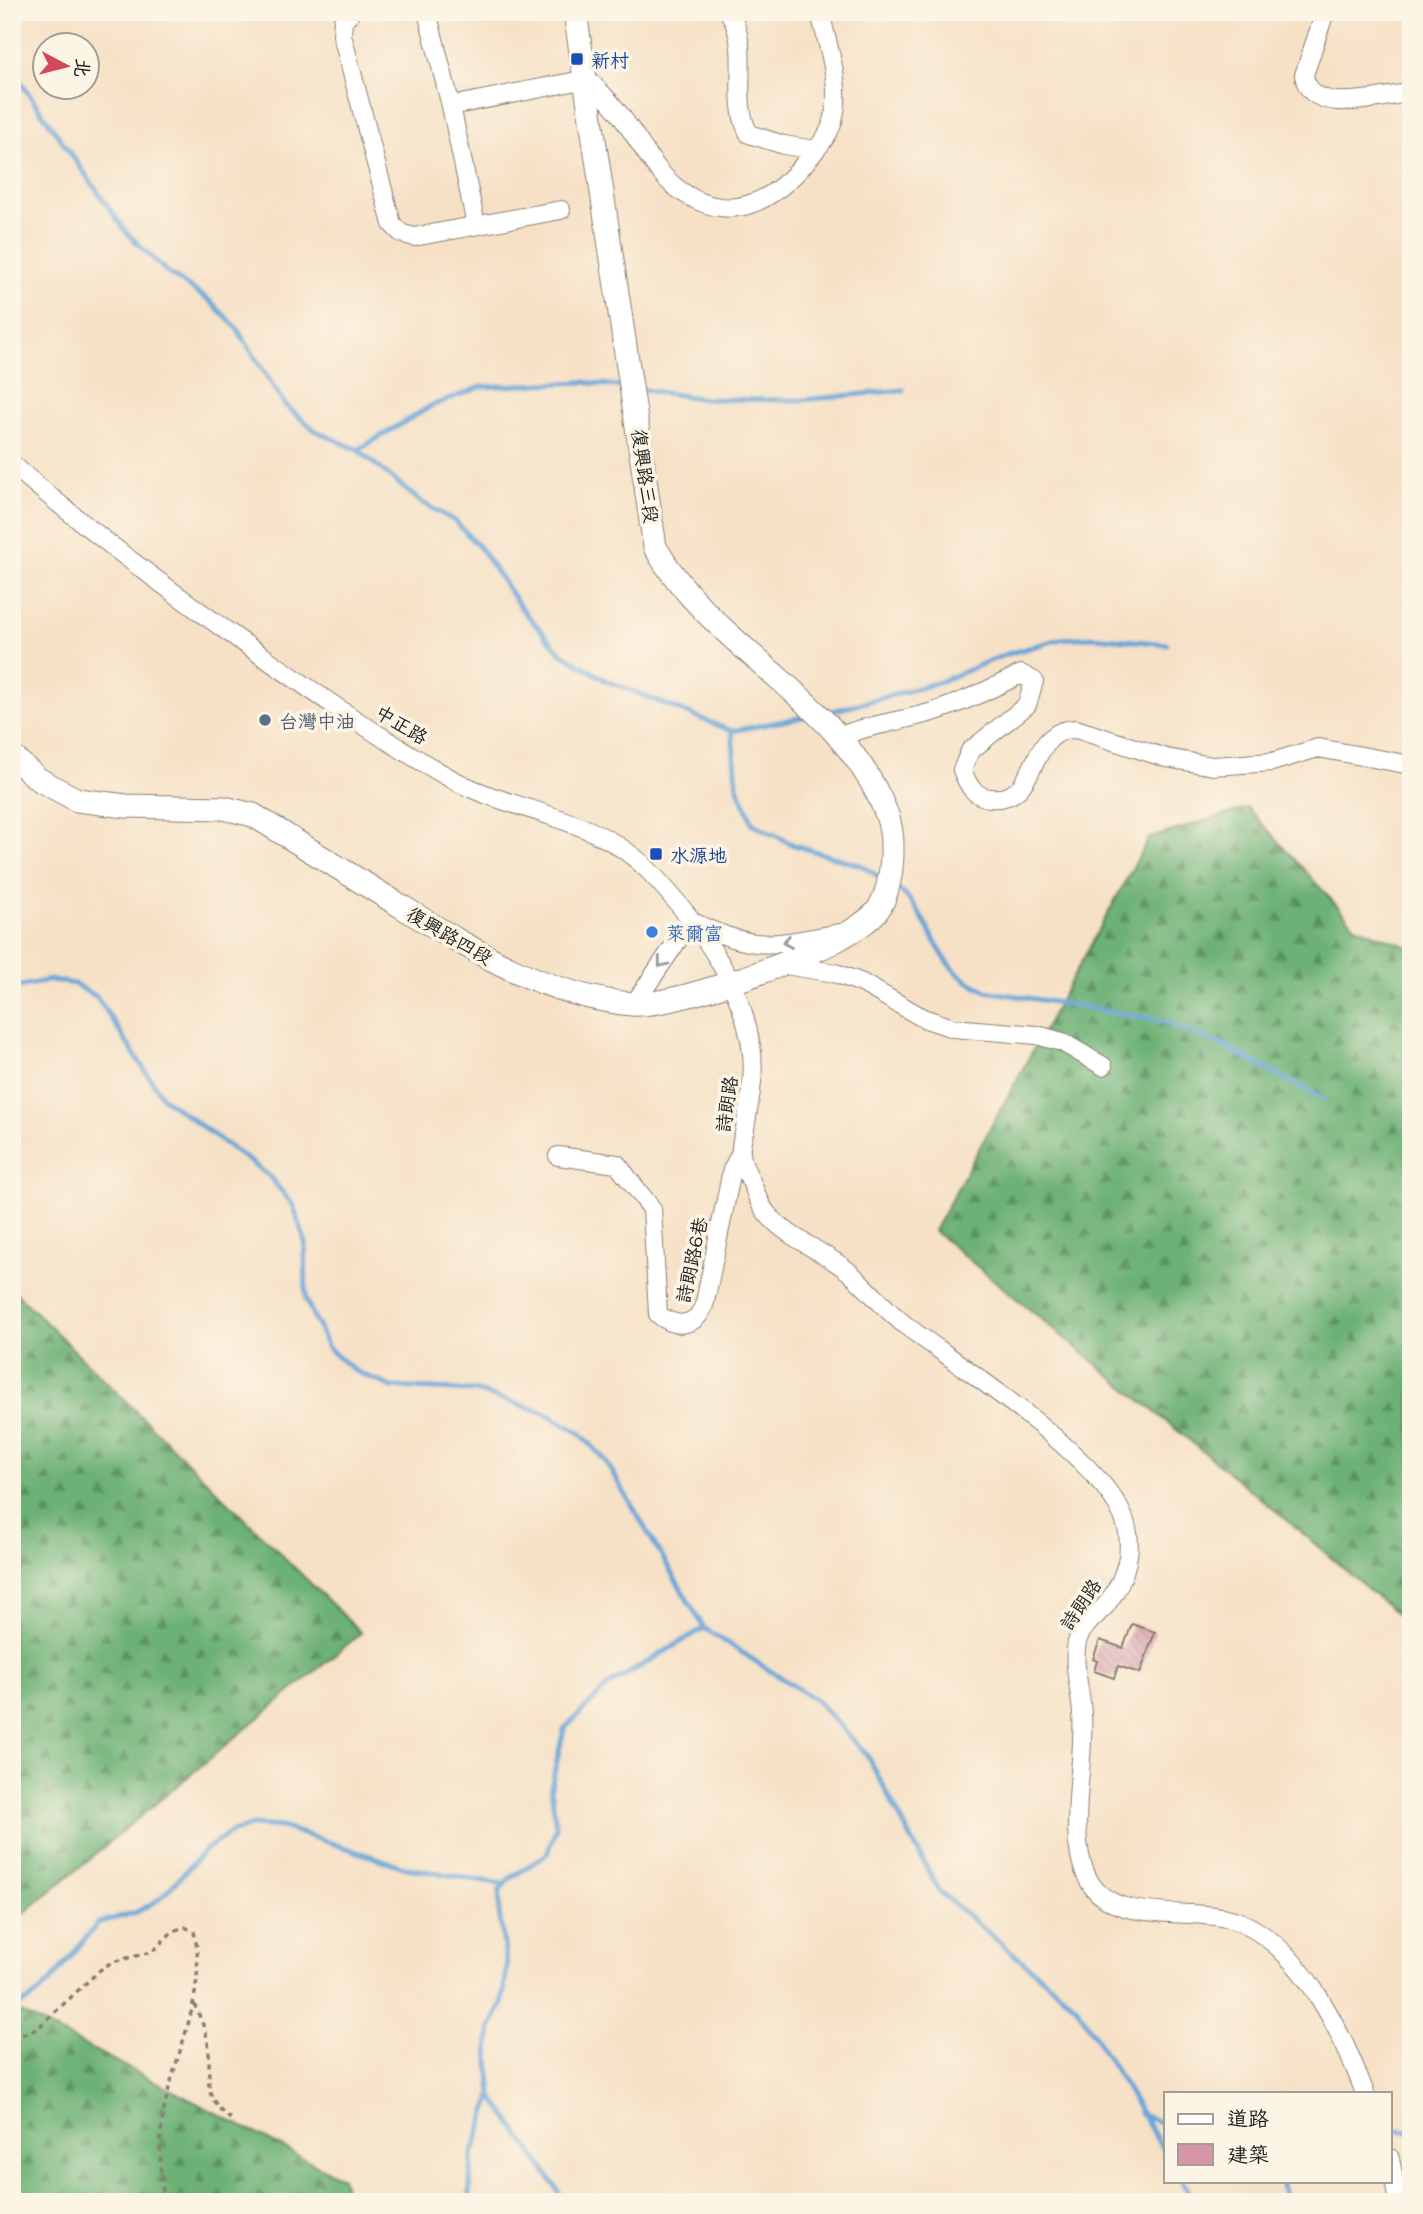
<svg xmlns="http://www.w3.org/2000/svg" width="1423" height="2214" font-family="Mali,'LXGW WenKai TC',sans-serif">
  <style>
    .forest { fill: url(#forest-firs); stroke: #446648; stroke-width: 2 }
    .lines { fill: none; stroke-linecap: round; stroke-linejoin: round }
    .stream { stroke: #67a4d8; stroke-width: 5 }
    .building { fill: url(#building-back-hatch) }
    .minor-casing { stroke: #897e71; stroke-width: 20 }
    .major-casing { stroke: #897e71; stroke-width: 25 }
    .path { stroke: #897e71; stroke-width: 3.5; stroke-dasharray: 5 5; stroke-linecap: butt }
    .minor { stroke: #fff; stroke-width: 18 }
    .major { stroke: #fff; stroke-width: 23 }
    .oneway { stroke: #999 }
    .transit-dot { fill: #1a4fb4; stroke: #fcf5e5; stroke-width: 2.5 }
    .service-dot { fill: #5c6f8a; stroke: #fcf5e5; stroke-width: 2.5 }
    .shop-dot { fill: #3f7fe0; stroke: #fcf5e5; stroke-width: 2.5 }
    .labels { text-anchor: middle; dominant-baseline: central; stroke-width: 7; stroke-linejoin: round; paint-order: stroke }
    .transit-label { font-size: 19px; fill: #164399; stroke: #fcf5e5; text-anchor: start }
    .street-label { font-size: 19px; fill: #1c1c1c; stroke: #fcf5e5 }
    .service-label { font-size: 19px; fill: #4e5e75; stroke: #fcf5e5; text-anchor: start }
    .shop-label { font-size: 19px; fill: #366cbe; stroke: #fcf5e5; text-anchor: start }
  </style>
  <defs>
    <pattern id="forest-firs" width="22" height="20" patternUnits="userSpaceOnUse" patternTransform="scale(1.75)"><rect width="22" height="20" fill="#6cb175"/><path d="M5 1l3.5 6h-7zM16 11l3.5 6h-7z" fill="#588f5f"/></pattern>
    <pattern id="building-back-hatch" width="6" height="6" patternUnits="userSpaceOnUse" patternTransform="scale(1.75)"><rect width="6" height="6" fill="#d695a8"/><path d="M-1 5l2 2M0 0l6 6M5-1l2 2" fill="none" stroke="#ad7988"/></pattern>
  </defs>
  <rect width="100%" height="100%" fill="#fcf5e5"/>
  <filter id="ink" filterUnits="userSpaceOnUse"><feTurbulence type="fractalNoise" baseFrequency=".0143" numOctaves="2"/><feDisplacementMap in="SourceGraphic" scale="14" xChannelSelector="R" yChannelSelector="G"/><feConvolveMatrix kernelMatrix="1 2 1 2 8 2 1 2 1" color-interpolation-filters="sRGB"/></filter>
  <filter id="wash" filterUnits="userSpaceOnUse"><feTurbulence type="fractalNoise" baseFrequency=".00686" numOctaves="4" result="noise"/><feDisplacementMap in="SourceGraphic" scale="28" xChannelSelector="R" yChannelSelector="G"/><feGaussianBlur stdDeviation="1.57" result="paint"/><feColorMatrix in="noise" values="0 0 0 0 0 0 0 0 0 0 0 0 0 0 0 0 0 1.4 0 .05"/><feComposite in="paint" operator="in"/></filter>
  <g filter="url(#wash)">
    <rect width="100%" height="100%" fill="#f6e1c6"/>
    <path class="forest" d="M1248,808L1355,926L1411,948V1626L1294,1526L934,1231L1149,838Z
      M12,1289L361,1633L12,1923Z
      M12,2008L342,2178L349,2202H12Z"/>
    <g class="lines">
      <path class="stream" d="M12,70L126,232L168,273L210,301L236,327L285,405L316,431L358,450L421,502L455,521L480,548L521,608L560,652L607,681L732,731L737,786L753,824L794,845L863,866L882,879
        M638,389L705,399L802,400L903,390
        M358,450L431,406L481,387L583,382L625,387
        M825,713L937,683L1004,655L1060,639L1094,637L1167,644
        M732,731L808,716
        M894,886C927,908 932,953 962,977C969,983 978,986 986,991L1156,1019L1220,1044L1324,1099
        M12,988L51,980L74,984L97,997L163,1098L268,1175L293,1205L305,1241L306,1300L328,1348L355,1371L392,1387L475,1391L543,1412L580,1433L605,1460L704,1628L817,1701L867,1755L939,1891L1077,2007L1166,2154
        M12,2008L30,2000L50,1982L98,1923L137,1912L161,1898L205,1850L230,1833L253,1825L282,1827L407,1868L503,1884
        M492,2096L556,2187L563,2202
        M1140,2114L1166,2125
        M1390,2130L1411,2131
        M1182,2181L1196,2202
        M1281,2181L1286,2202
        M469,2202L472,2155L492,2096L488,2050L491,2027L502,2005L507,1965L499,1912L500,1890L509,1879L547,1854L556,1828L551,1787L564,1729L609,1685L704,1628"/>
    </g>
    <g id="blocks">
      <path class="building" d="M1132,1624L1155,1632L1140,1673L1118,1666L1114,1678L1094,1671L1097,1661L1093,1659L1100,1640L1123,1648Z"/>
    </g>
  </g>
  <g filter="url(#ink)">
    <use href="#blocks" fill-opacity="0" stroke="#897e71" stroke-width="2"/>
    <g class="lines">
      <g class="minor-casing">
        <path id="minor" d="M351,12L343,21L342,35L392,224L401,233L414,237L561,210
          M427,12L451,106L587,79C602,93 615,106 626,123C642,145 656,173 678,189C730,227 774,202 810,157C820,145 831,133 834,117C842,85 827,44 820,12
          M729,12C753,51 729,96 749,134L784,145L815,150
          M1325,12L1304,75C1311,119 1381,95 1411,93
          M451,106L476,225
          M12,464C87,530 167,589 248,646C314,692 379,738 448,777C514,814 596,814 651,873C696,921 741,980 751,1046C756,1074 749,1102 745,1129C743,1137 740,1145 741,1153C741,1163 749,1176 753,1186C758,1198 761,1208 770,1217C792,1240 823,1251 848,1271C869,1289 887,1312 909,1328C962,1367 1099,1457 1123,1516C1136,1547 1126,1579 1106,1605C1096,1616 1081,1627 1077,1642C1072,1665 1081,1691 1082,1714C1086,1764 1065,1835 1088,1879C1113,1929 1198,1903 1242,1923C1304,1951 1342,2033 1365,2093
          M840,736C871,724 904,721 936,711C966,701 993,688 1021,674L1034,681L1027,705L970,751L962,770C968,785 973,796 990,798C1031,802 1029,757 1051,738C1059,731 1066,729 1076,729L1166,758L1213,766L1272,762L1318,748L1411,765
          M779,964L835,973L862,983L923,1018L953,1028L1037,1035L1062,1042L1103,1066
          M634,1004L691,921C756,953 772,945 840,933
          M558,1156L617,1164L652,1209L658,1314C677,1330 698,1326 705,1302L732,1170L740,1154
          M1390,2158L1398,2202"/>
      </g>
      <g class="major-casing">
        <path id="major" d="M12,756L38,779L77,800L126,806L224,808L253,815C299,843 345,872 391,900C464,945 544,997 632,1004C674,1007 802,960 840,938C852,931 868,922 877,911C893,889 896,840 887,815C844,700 714,651 655,547L575,12"/>
      </g>
      <path class="path" d="M194,2004C201,2019 208,2035 209,2051C210,2086 202,2096 232,2120
        M12,2033L24,2034L37,2029L100,1970L112,1962L152,1952L173,1931L185,1927L194,1932C208,1992 177,2048 165,2105C158,2136 160,2171 164,2202"/>
      <use href="#minor" class="minor"/>
      <use href="#major" class="major"/>
    </g>
    <defs><path id="oneway-chevron" d="M-2-3.5L2.5 0L-2 3.5" fill="none" stroke-width="1.6" stroke-linecap="round" stroke-linejoin="round" transform="scale(1.75)"/></defs>
    <g class="oneway">
      <use href="#oneway-chevron" transform="translate(787 942) rotate(170)"/>
      <use href="#oneway-chevron" transform="translate(662 963) rotate(128)"/>
    </g>
  </g>
  <g class="transit-dot">
    <rect x="570" y="52" width="14" height="14" rx="3.5"/>
    <rect x="649" y="847" width="14" height="14" rx="3.5"/>
  </g>
  <circle class="service-dot" cx="265" cy="720" r="7"/>
  <circle class="shop-dot" cx="652" cy="932" r="7"/>
  <g class="labels">
    <g class="transit-label">
      <text x="591" y="59">新村</text>
      <text x="670" y="854">水源地</text>
    </g>
    <g class="street-label">
      <text transform="translate(646 476) rotate(82)">復興路三段</text>
      <text transform="translate(402 724) rotate(31)">中正路</text>
      <text transform="translate(450 935) rotate(30)">復興路四段</text>
      <text transform="translate(726 1104) rotate(-82)">詩朗路</text>
      <text transform="translate(691 1260) rotate(-78)">詩朗路6巷</text>
      <text transform="translate(1080 1604) rotate(-56)">詩朗路</text>
    </g>
    <g class="service-label">
      <text x="279" y="720">台灣中油</text>
    </g>
    <g class="shop-label">
      <text x="666" y="932">萊爾富</text>
    </g>
  </g>
  <rect width="1423" height="2214" fill="none" stroke="#fcf5e5" stroke-width="42"/>
  <rect x="1164" y="2092" width="228" height="91" fill="#fcf5e5" stroke="#a29e95" stroke-width="2"/>
  <rect x="1178" y="2114" width="35" height="10" fill="#ffffff" stroke="#a29e95" stroke-width="2"/>
  <text x="1227" y="2126" font-size="21" fill="#1c1c1c">道路</text>
  <rect x="1178" y="2144" width="35" height="21" fill="#d695a8" stroke="#a29e95" stroke-width="2"/>
  <text x="1227" y="2162" font-size="21" fill="#1c1c1c">建築</text>
  <g transform="translate(66 66) rotate(97)"><circle r="33" fill="#fcf5e5" stroke="#a29e95" stroke-width="2"/>
  <path d="M0-5L12 26L0 18L-12 26Z" fill="#d1495b"/>
  <text y="-10" font-size="19" font-weight="bold" text-anchor="middle" fill="#1c1c1c">北</text>
  </g>
</svg>
